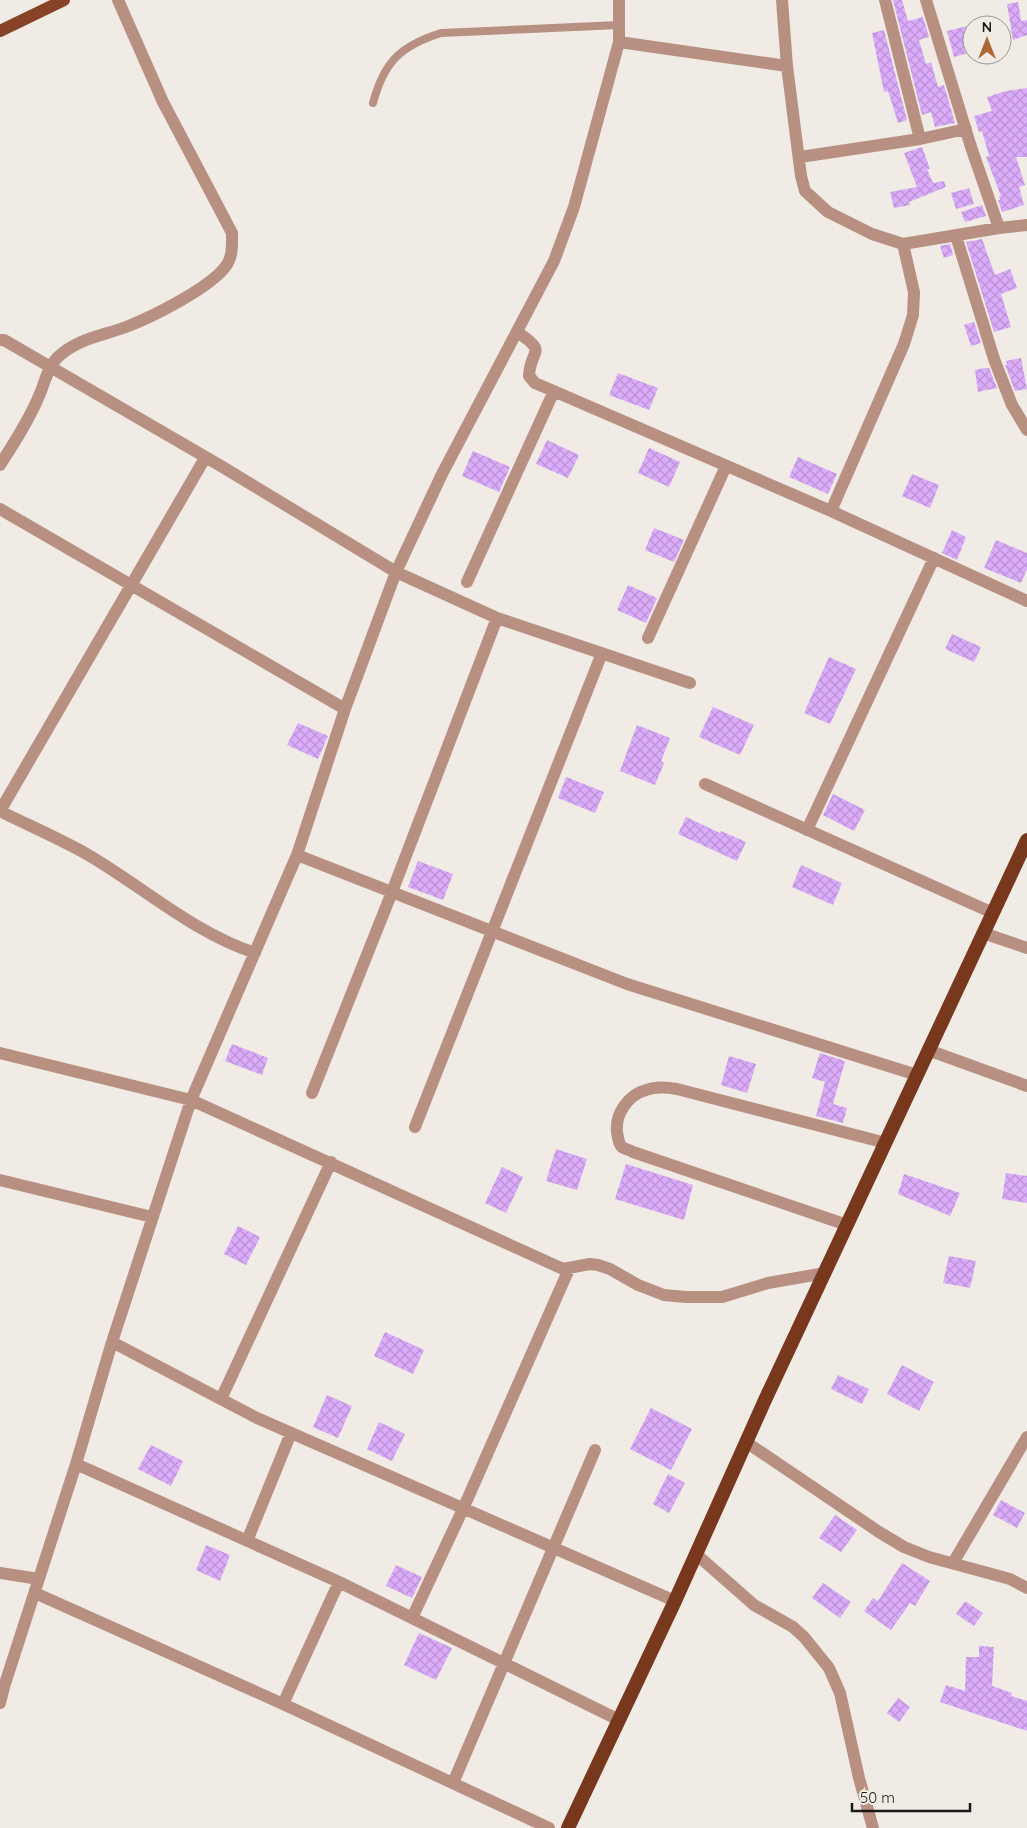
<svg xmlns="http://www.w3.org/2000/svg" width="1027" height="1828" font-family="Quicksand,sans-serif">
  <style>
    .building { fill: url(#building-cross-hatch) }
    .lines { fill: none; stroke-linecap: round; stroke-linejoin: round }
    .service { stroke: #b89081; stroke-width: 8 }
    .minor { stroke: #b89081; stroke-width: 12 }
    .primary { stroke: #874328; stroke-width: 12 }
    .trunk { stroke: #78381e; stroke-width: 14 }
  </style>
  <defs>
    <pattern id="building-cross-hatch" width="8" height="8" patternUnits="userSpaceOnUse" patternTransform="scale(1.25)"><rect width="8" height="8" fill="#dbacfa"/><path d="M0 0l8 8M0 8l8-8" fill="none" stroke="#bb93d6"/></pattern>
  </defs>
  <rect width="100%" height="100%" fill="#f0ebe5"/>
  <path class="building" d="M893,0H902L908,21L923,17L929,37L919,40L926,64L931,62L938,87L944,85L955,123L935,127L931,112L922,115Z
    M1018,2L1021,21L1027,20V35L1013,40L1007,4Z
    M972,25V52L954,57L947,31Z
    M884,30L907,120L898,123L888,91L884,92L872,33Z
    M1027,88V157H1016L1025,185L1019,187L1024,205L1002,212L998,200H1000L999,196H1001L986,157L989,156L982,131L979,132L974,116L992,111L987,97L1006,91Z
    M922,147L930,169H927L933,183L944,181L946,187L909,202L910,205L894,208L890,192L917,187L904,153Z
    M969,188L974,204L956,209L951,193Z
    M982,205L986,216L965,222L961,212Z
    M982,239L995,275L1010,269L1017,288L1001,294L1011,327L994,332L966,242Z
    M950,244L953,255L944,258L940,246Z
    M974,322L981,343L971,346L964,325Z
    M1021,358L1027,389L1015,391L1005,365H1007L1006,361Z
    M985,368H989L997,388L978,392L975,370Z
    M618,373L658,388L649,410L609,395Z
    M547,440L579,455L568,478L536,464Z
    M649,448L680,462L669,487L638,473Z
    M473,451L510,467L499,492L462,476Z
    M798,457L837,474L828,494L789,477Z
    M912,474L939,485L930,508L902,496Z
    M654,528L684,540L674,562L645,550Z
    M952,530L966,537L957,560L942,553Z
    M996,540L1027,553V569L1021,583L984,568Z
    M628,585L657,598L646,623L617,610Z
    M952,634L981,647L974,662L945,649Z
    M829,657L856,669L830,724L804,713Z
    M713,707L754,725L740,755L699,737Z
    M298,723L328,736L318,759L287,745Z
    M637,725L670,738L661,761L664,763L655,785L620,771Z
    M566,777L604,792L595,813L558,798Z
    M833,794L865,810L854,831L823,815Z
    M686,817L720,833L721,831L746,842L737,861L678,834Z
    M418,861L453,874L443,900L408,887Z
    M801,865L842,883L833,905L792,887Z
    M232,1044L268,1058L262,1075L225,1061Z
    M820,1053L845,1061L833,1104L847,1108L843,1123L816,1116L825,1082L812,1078Z
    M729,1056L756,1064L747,1093L721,1085Z
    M556,1149L587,1159L577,1190L546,1181Z
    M626,1164L693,1185L684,1220L615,1199Z
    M502,1167L523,1177L506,1213L485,1203Z
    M1006,1173L1027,1176V1203L1002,1199Z
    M904,1174L960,1193L950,1216L898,1194Z
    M238,1226L260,1237L246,1265L224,1254Z
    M949,1256L976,1261L970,1288L943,1283Z
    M385,1332L424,1350L413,1374L374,1356Z
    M902,1365L934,1382L919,1411L887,1394Z
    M838,1375L869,1389L862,1404L831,1389Z
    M327,1395L352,1406L338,1438L313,1427Z
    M651,1408L692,1429L671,1470L630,1449Z
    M379,1422L405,1434L392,1461L367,1449Z
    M151,1445L183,1461L171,1486L138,1469Z
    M668,1474L685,1483L669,1513L653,1504Z
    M1001,1500L1025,1513L1017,1528L993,1515Z
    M835,1515L857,1530L841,1552L819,1538Z
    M206,1545L230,1555L220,1581L196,1570Z
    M902,1563L930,1581L915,1606L910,1603L891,1630L864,1611L873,1598L878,1601Z
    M396,1565L422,1577L412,1598L386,1586Z
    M823,1583L851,1602L840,1618L812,1598Z
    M965,1601L983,1613L974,1626L956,1614Z
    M419,1633L452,1648L436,1680L404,1665Z
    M979,1646L994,1647L992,1686L1012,1693L1011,1696L1027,1701V1731L940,1702L946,1685L965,1691L966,1657H979Z
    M898,1698L910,1707L899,1722L887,1713Z"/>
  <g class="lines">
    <path class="service" d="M373,103C384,62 400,46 441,33L619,25"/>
    <path class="minor" d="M619,0V42L787,66L782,0
      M926,0L971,147L999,228L1027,225
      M787,66L801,176L805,191L828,212L872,234L903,244L999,228
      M920,139L966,129
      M800,157L920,139L885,0
      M956,236L994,359L1012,405L1027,430
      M517,332C549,353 530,349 529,376L535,383L831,511L1027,601
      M0,340H4L221,466L396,572L497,618L690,683
      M0,465C14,443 29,420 39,396C45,383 47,368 57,358C76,339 102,336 126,327C152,317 210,288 226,266C233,256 232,245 232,233L163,102L118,0
      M0,509L345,709
      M831,511L904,344L913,315L914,292L903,244
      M467,582L554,391
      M648,638L726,466
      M705,784L993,913
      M0,811L205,458
      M0,811C28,825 58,838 85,853C142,886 192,932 255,953
      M807,830L934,558
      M297,855L627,984L917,1075
      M983,933L1027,948
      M928,1050L1027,1086
      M0,1053L191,1100L563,1269L590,1264L598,1265L610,1269L638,1285L664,1295L686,1297H722L768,1283L825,1273
      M312,1093L392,892L497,618
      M415,1127L602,653
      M0,1180L152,1217
      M847,1225L633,1152C630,1150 624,1149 622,1147C618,1143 618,1137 617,1132C615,1114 628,1095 646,1090C656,1086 666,1087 677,1089L886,1143
      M112,1342L257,1418L675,1601
      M221,1399L331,1162
      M746,1442L879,1532L904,1547L929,1557L1010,1579L1027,1588
      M76,1464L339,1582L619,1720
      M247,1541L291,1433
      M696,1554L754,1605L793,1627L804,1637L829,1668L840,1693L859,1778L873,1828
      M953,1563L1027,1437
      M0,1573L39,1579
      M35,1593L283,1704L549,1828
      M412,1618L463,1509L569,1269
      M0,1703L4,1687L76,1464L112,1342L191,1100L297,855L345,709L396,572L442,474L554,261L574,207L619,42
      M283,1704L339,1582
      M453,1783L595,1450"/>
    <path class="primary" d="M0,31L64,0"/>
    <path class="trunk" d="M568,1828L675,1601L765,1400L1027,840"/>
  </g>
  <g transform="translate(987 40)"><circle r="24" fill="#f0ebe5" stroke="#9a9793"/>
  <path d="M0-4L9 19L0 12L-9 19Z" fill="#aa6835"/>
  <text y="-8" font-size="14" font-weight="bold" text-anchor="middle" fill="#1a1917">N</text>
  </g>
  <path d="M852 1803v8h118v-8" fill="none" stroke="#1a1917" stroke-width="2.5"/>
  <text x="860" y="1803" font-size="15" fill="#1a1917" stroke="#f0ebe5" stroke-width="4" paint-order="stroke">50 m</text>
</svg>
